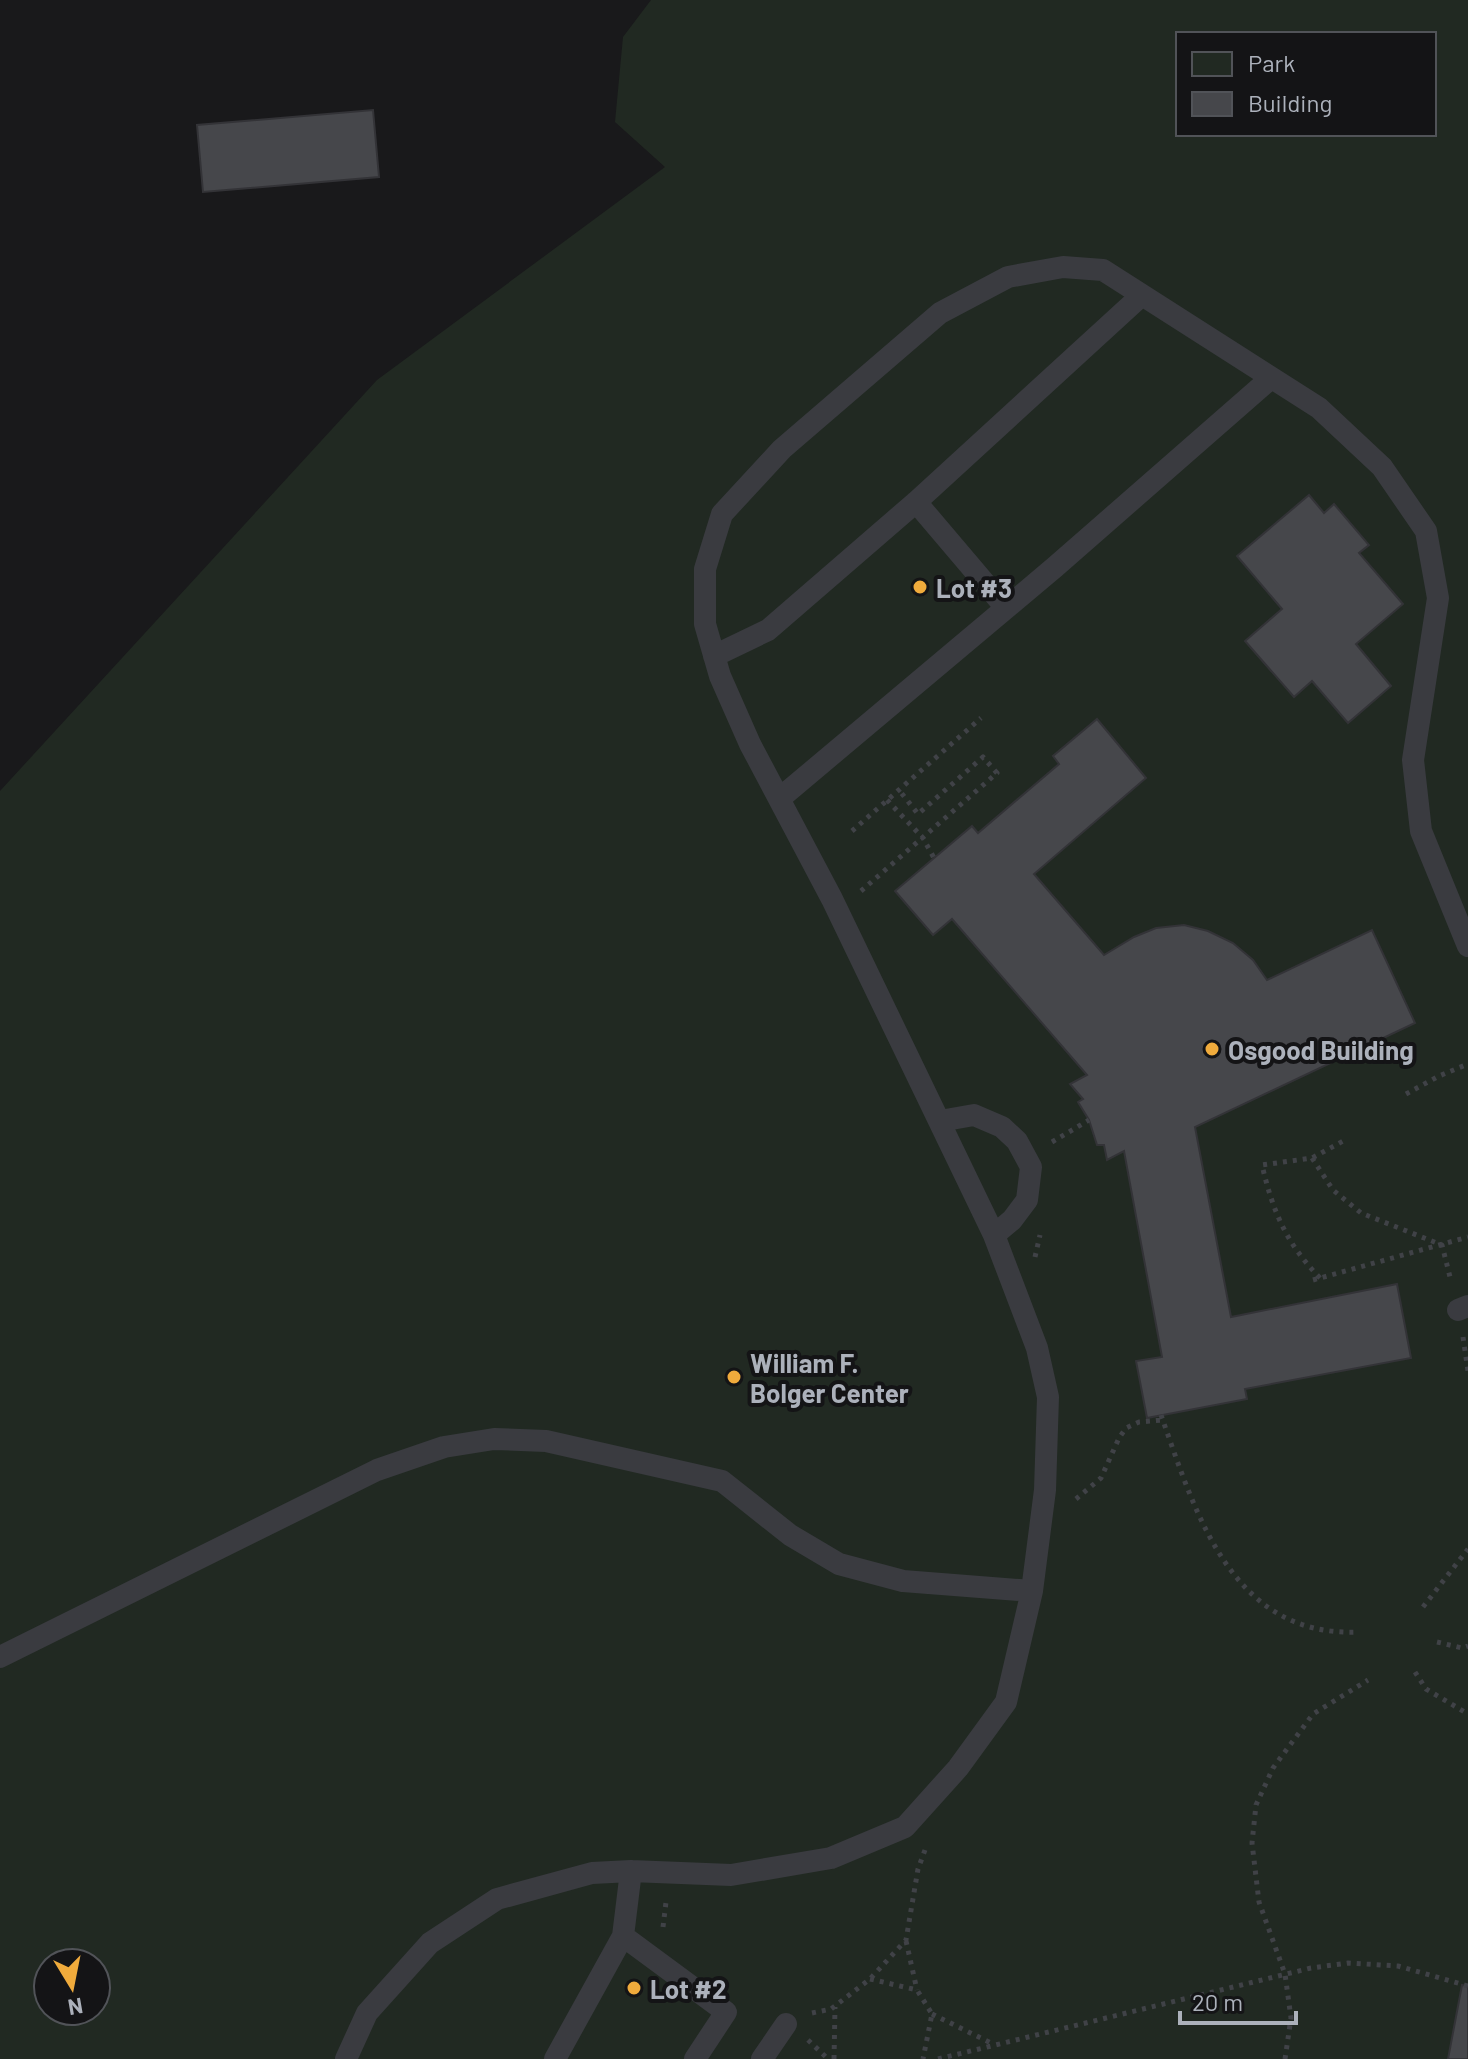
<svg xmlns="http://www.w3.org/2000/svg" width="1468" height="2059" font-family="Barlow,sans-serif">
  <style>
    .green { fill: #212922; fill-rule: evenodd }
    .building { fill: #46474b; stroke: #333337; stroke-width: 2 }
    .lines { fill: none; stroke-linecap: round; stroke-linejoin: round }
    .path { stroke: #404247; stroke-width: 5; stroke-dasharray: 4 6; stroke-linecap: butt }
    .lane { stroke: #3a3b40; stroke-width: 22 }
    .poi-dot { fill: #f0ab3c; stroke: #141416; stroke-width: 3 }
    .labels { text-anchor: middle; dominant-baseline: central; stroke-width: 8; stroke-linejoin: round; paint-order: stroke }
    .poi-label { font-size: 26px; font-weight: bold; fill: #acb1bb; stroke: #141416; text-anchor: start }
  </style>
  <rect width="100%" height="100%" fill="#19191b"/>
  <path class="green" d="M651,0H1468V2059H0V791L377,380L665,167L615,122L623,37ZM1178,34H1434V134H1178ZM48,1963H96V2011H48Z"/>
  <path class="building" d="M373,110L379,177L203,192L197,125Z
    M1309,495L1324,513L1334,504L1369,545L1359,553L1403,604L1356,644L1391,686L1348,723L1312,681L1294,697L1245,641L1282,609L1237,556Z
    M1097,719L1146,778L1034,874L1104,955L1134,937L1156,928L1184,925L1208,931L1233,943L1253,960L1267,980L1372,930L1415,1023L1195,1127L1231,1317L1397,1284L1411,1358L1245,1389L1247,1399L1147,1418L1136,1361L1162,1357L1124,1151L1107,1160L1104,1145H1097L1089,1120L1078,1102L1083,1099L1070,1084L1087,1075L952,919L933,935L895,891L972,826L978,833L1059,764L1053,756Z
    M1462,1985L1468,1986V2059H1448Z"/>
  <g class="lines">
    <path class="path" d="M887,800L923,838L934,858
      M852,831L981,718
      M861,891L997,773L983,757L918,814L899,790
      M1406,1094L1439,1076L1468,1064
      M1052,1142L1089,1120
      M1312,1158L1333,1190L1361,1213L1442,1245L1451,1281
      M1035,1257L1040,1235
      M1320,1278C1286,1243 1273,1212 1262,1165L1312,1158L1345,1140
      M1313,1280L1468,1237
      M1463,1337L1468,1371
      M1161,1415C1195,1511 1231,1638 1359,1632
      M1076,1499L1101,1478L1119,1438L1126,1428L1139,1422L1163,1420
      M1423,1607L1468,1549
      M1437,1642L1462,1648L1468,1646
      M1415,1672L1426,1689L1468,1714
      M663,1927L666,1902
      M906,1941L917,1990
      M870,1979L917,1990L932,2014L923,2059
      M812,2013L831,2009L870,1979L906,1940L918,1869L925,1850
      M932,2014L993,2044
      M808,2040L828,2059
      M834,2059L835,2007
      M938,2059L1311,1968L1348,1963L1398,1966L1468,1986
      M1285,2059L1291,2018L1285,1974L1259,1902L1252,1843L1256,1805L1273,1768L1313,1714L1368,1680"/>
    <path class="lane" d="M916,502L1006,608
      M714,656L768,630L916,502L1142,295
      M779,799L1055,567L1271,378
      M940,1121L974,1115L1002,1127L1017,1141L1031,1167L1027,1200L1012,1220L994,1235
      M1458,1310L1468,1306
      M0,1657L377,1470L444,1447L494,1439L546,1441L722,1481L790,1535L839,1564L903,1581L1032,1591
      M623,1936L726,2012L695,2059
      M346,2059L367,2013L430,1943L497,1899L592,1873L631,1871L731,1875L831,1858L905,1827L958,1768L1006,1702L1032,1591L1045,1490L1048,1397L1037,1348L994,1235L832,899L750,744L720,676L705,624V569L722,514L782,449L940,313L1008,277L1063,267L1103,270L1319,408L1382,467L1426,531L1438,598L1413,760L1421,831L1468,946
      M555,2059L623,1936L631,1871
      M762,2059L786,2024"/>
  </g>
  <g class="poi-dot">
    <circle cx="920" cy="587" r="8"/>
    <circle cx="1212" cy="1049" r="8"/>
    <circle cx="734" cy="1377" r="8"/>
    <circle cx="634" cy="1988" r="8"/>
  </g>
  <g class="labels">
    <g class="poi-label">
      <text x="936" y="587">Lot #3</text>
      <text x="1228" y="1049">Osgood Building</text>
      <text x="750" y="1362">William F.<tspan x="750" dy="30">Bolger Center</tspan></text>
      <text x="650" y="1988">Lot #2</text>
    </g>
  </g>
  <rect x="1176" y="32" width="260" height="104" fill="#141416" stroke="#515358" stroke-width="2"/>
  <rect x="1192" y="52" width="40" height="24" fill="#212922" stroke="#515358" stroke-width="2"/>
  <text x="1248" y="72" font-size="24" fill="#acb1bb">Park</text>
  <rect x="1192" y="92" width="40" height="24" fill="#46474b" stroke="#515358" stroke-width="2"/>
  <text x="1248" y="112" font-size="24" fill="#acb1bb">Building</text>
  <g transform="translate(72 1987) rotate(170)"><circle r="38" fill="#141416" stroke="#515358" stroke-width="2"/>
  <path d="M0-6L14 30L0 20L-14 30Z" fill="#f0ab3c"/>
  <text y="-12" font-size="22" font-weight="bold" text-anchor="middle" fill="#acb1bb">N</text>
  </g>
  <path d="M1180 2011v12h116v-12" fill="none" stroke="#acb1bb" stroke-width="4"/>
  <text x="1192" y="2011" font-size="24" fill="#acb1bb" stroke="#141416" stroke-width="6" paint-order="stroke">20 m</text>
</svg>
